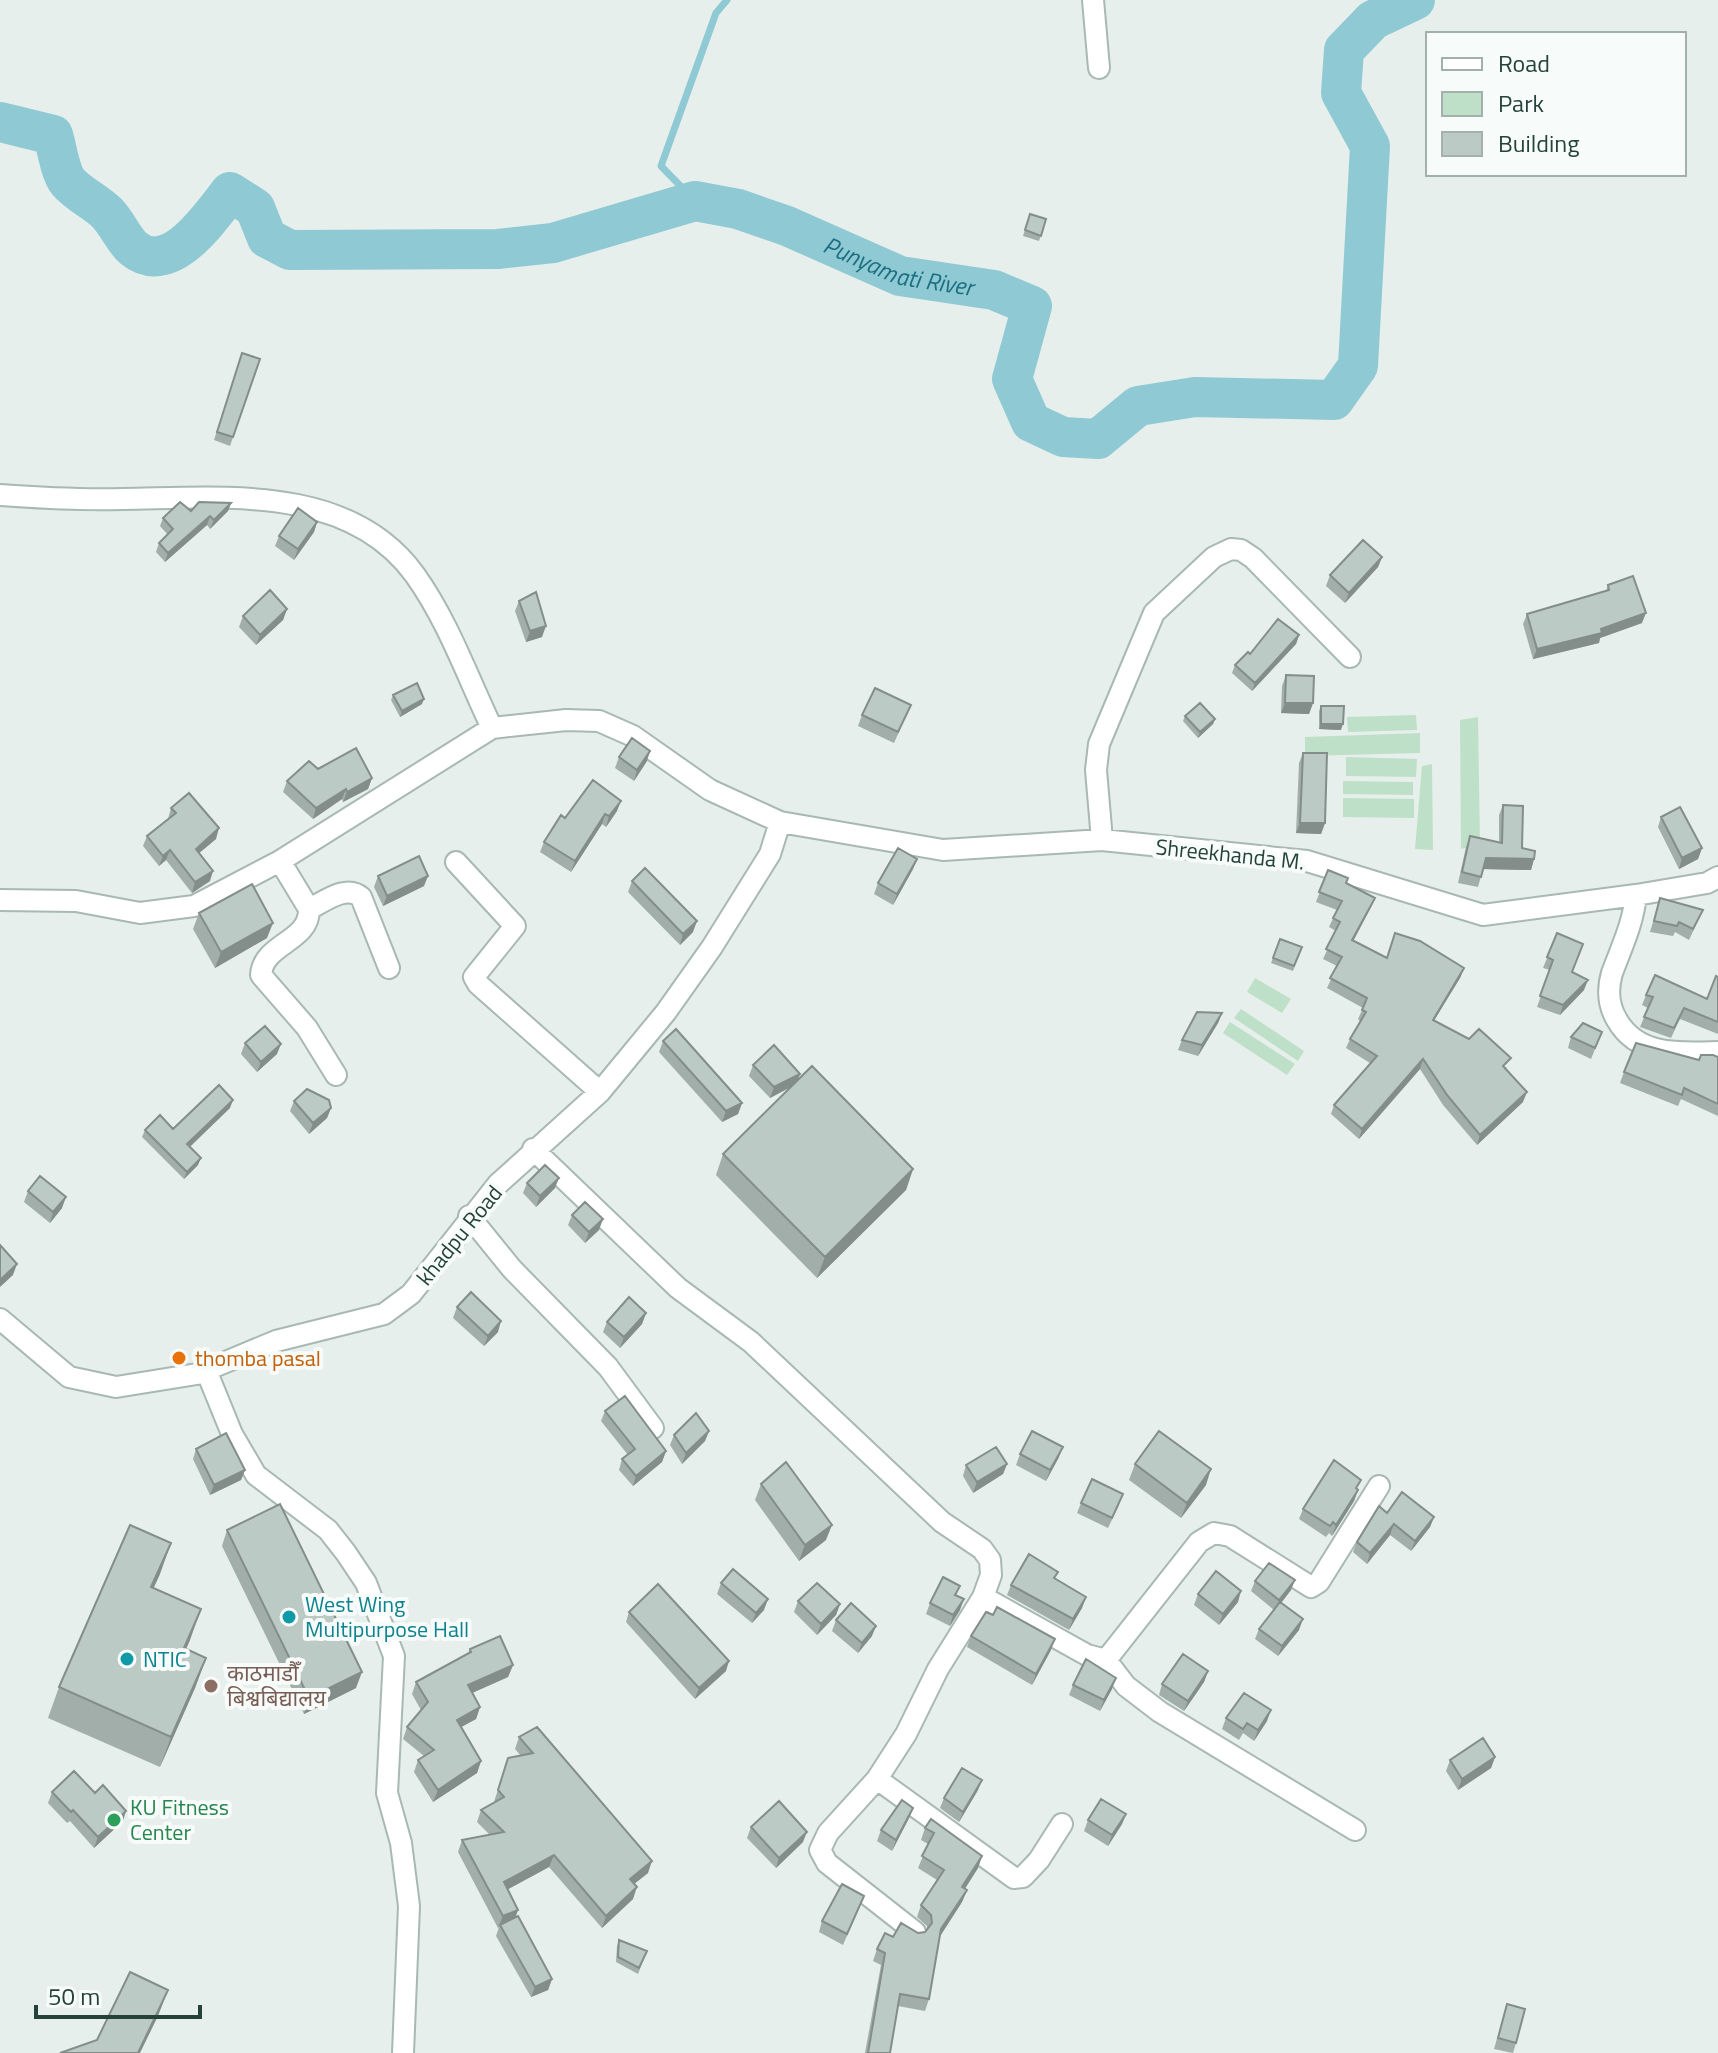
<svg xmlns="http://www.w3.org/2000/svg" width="1718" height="2053" font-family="'Titillium Web','Noto Sans Devanagari',sans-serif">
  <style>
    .green { fill: #bfe0c8 }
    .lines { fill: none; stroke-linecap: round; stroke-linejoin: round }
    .stream { stroke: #8ec9d4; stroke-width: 7 }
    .river { stroke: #8ec9d4; stroke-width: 40 }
    .minor-casing { stroke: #a8b8b2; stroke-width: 24 }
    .minor { stroke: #fff; stroke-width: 20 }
    .wall { fill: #a1aea9 }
    .shaded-wall { fill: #838d89 }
    .building { fill: #bbcac4; stroke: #838d89; stroke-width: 2 }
    .food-dot { fill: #e8710a; stroke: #f7fbf9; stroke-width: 3 }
    .culture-dot { fill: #0f9aa8; stroke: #f7fbf9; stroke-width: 3 }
    .education-dot { fill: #8d6e63; stroke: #f7fbf9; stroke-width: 3 }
    .leisure-dot { fill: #2e9e5b; stroke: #f7fbf9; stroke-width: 3 }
    .labels { text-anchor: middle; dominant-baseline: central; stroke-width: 8; stroke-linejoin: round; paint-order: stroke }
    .street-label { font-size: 22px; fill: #24423a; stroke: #f7fbf9 }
    .food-label { font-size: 22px; fill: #c56008; stroke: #f7fbf9; text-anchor: start }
    .culture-label { font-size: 22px; fill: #0d838f; stroke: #f7fbf9; text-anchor: start }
    .education-label { font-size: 22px; fill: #785e54; stroke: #f7fbf9; text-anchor: start }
    .leisure-label { font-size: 22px; fill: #27864d; stroke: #f7fbf9; text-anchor: start }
    .water-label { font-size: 24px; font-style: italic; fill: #1c6f80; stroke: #f7fbf9 }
  </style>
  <rect width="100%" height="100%" fill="#e6efeb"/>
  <path class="green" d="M1416,715L1417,730L1348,732L1347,717Z
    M1478,717L1480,845L1461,849L1460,720Z
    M1420,733V753L1305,756V737Z
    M1346,757L1417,759L1416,777L1346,776Z
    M1432,764L1433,850L1415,849L1422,766Z
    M1343,781L1413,782V795L1343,794Z
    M1343,798L1414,799V818L1343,817Z
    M1255,978L1291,999L1282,1013L1247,992Z
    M1241,1009L1304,1051L1298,1061L1234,1018Z
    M1230,1022L1295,1064L1287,1075L1223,1033Z"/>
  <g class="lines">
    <path class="stream" d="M695,201L661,166L716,13L727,0"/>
    <path class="river" id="s1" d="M0,122L53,135C57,148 60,172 68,182C78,194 96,202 107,213C117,223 123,239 133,248C170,279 211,216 230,192L255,208L267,238L290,250L498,249L553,243L695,201L738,209L787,226L900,276L994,290L1032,306L1012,379L1031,422L1063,437L1098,439L1138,406L1195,397L1334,400L1358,366L1370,146L1341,93L1344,50L1373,20L1415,0"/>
    <g class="minor-casing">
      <path id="minor" d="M1093,0L1099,68
        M0,495C41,498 81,500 122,499C221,498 349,483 415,575C448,621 468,678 492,728L566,720L599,721L633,736L710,790L780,822L943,850L1102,840L1307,861L1483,915L1636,895L1707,883L1718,877
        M1102,840L1096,770L1099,744L1154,613L1214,557L1231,549L1241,550L1253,558L1350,657
        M280,861L309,909C310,942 263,943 261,975L307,1028L336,1075
        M456,862L515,926L474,977L478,984L600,1092
        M1636,895C1633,924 1622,946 1612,973C1607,990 1608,1005 1617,1020C1638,1057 1681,1053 1718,1052
        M0,900L76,901L140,913L194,906L280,861L492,728
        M309,909C324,902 346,884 361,897L389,968
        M533,1149L678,1288L751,1342L942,1522L982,1549L990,1560L991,1575L983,1597L938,1669L906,1734L877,1779L828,1833L820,1850L827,1863L915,1932
        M469,1216L512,1269L608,1367L653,1428
        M0,1319L69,1377L116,1387L197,1374L276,1341L384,1314L411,1294L498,1184L600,1092L666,1012L712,947L770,854L780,822
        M206,1370L232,1434L256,1475L328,1530L346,1553L366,1583L394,1656L387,1793L401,1843L409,1906L403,2053
        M983,1597L1087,1655L1106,1660L1199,1542L1214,1533L1230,1536L1311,1587L1319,1582L1379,1486
        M1106,1660L1126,1686L1160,1712L1355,1830
        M877,1779L1014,1878L1023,1877L1039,1860L1062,1824"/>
    </g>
    <use href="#minor" class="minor"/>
  </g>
  <path class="wall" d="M1030,214L1046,219L1039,241L1023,236Z
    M242,353L260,359L230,446L214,440Z
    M231,503L228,511L210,529L207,525L165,562L156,552L159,543L168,535L160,526L163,518Z
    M317,522L314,532L294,560L275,546L279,536Z
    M1382,557L1378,567L1345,603L1326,586L1330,575Z
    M1608,585L1642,623L1600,638L1599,643L1533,659L1523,624L1527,614L1606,591Z
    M519,601L542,637L526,642L515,611Z
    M287,609L283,620L256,645L239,627L243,616Z
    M1299,635L1296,644L1252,691L1232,673L1235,665L1250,654Z
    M1286,675L1313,703L1309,714L1281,713L1282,686Z
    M393,695L422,704L400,717L391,700Z
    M911,705L894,743L858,726L862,715Z
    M1321,706L1341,730L1319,729V711Z
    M1185,716L1215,719L1213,724L1198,738L1183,721Z
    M1303,753L1325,823L1321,834L1296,833L1299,763Z
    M619,757L647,761L634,781L615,768Z
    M318,769L372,778L368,789L343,802L342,799L313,819L283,792L287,781Z
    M1503,805L1522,848L1534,859L1531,870L1483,869L1478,887L1458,883L1466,847L1470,836L1499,843V815Z
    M171,808L216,839L199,853L210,881L192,893L166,860L159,866L143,846L147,836L168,819Z
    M617,811L606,827L602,824L571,872L540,852L544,842L565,818Z
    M1661,817L1702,848L1698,859L1679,869L1658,827Z
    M917,859L913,869L893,905L874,894L878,883Z
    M1328,870L1346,883L1375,898L1371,907L1353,941L1386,958L1464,968L1460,978L1434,1020L1507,1068L1506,1069L1523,1102L1477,1145L1443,1105L1420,1069L1359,1139L1331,1114L1334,1105L1370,1063L1346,1048L1350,1039L1360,1021L1358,1019L1363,1008L1327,988L1337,966L1323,959L1336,931L1329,927L1337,910L1316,902Z
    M378,876L424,886L383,906L374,887Z
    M632,881L693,932L680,945L628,892Z
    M1660,898L1703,910L1689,940L1675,932L1673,936L1650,932Z
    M199,913L267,938L215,968L193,929Z
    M1557,933L1572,972L1584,990L1560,1015L1537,1007L1550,970L1543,968Z
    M1280,939L1302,947L1293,971L1271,963Z
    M1718,977V1034L1680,1019L1671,1038L1640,1027L1648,1008L1642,1005L1646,995L1707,999Z
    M1222,1013L1218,1023L1198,1056L1178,1050L1182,1040Z
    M1571,1037L1598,1042L1591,1059L1568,1048Z
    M663,1041L742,1103L738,1114L722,1122L659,1052Z
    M245,1043L277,1054L257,1072L241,1054Z
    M1718,1057V1116L1681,1099L1678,1106L1620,1083L1624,1072Z
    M753,1065L800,1074L798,1080L913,1169L906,1190L817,1278L716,1175L723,1154L791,1087L770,1098L749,1076Z
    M294,1101L331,1108L327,1118L309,1134L290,1111Z
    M230,1108L190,1147L198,1165L184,1179L142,1137L145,1130L173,1129Z
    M527,1183L555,1188L536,1207L523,1193Z
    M28,1191L62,1208L50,1223L24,1202Z
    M572,1215L599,1230L585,1243L568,1225Z
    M457,1307L498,1332L484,1346L453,1318Z
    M646,1313L642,1324L620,1348L603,1332L607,1322Z
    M605,1411L666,1451L662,1462L633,1486L619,1470L622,1459L628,1455L601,1421Z
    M709,1431L705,1441L682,1464L670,1445L674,1435Z
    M196,1449L245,1470L241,1480L210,1495L193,1459Z
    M1020,1454L1059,1457L1046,1481L1016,1465Z
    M1007,1464L1003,1474L973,1493L963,1476L966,1465Z
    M1135,1464L1206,1485L1181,1518L1129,1480Z
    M761,1484L826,1540L799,1561L755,1500Z
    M1358,1490L1354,1501L1332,1536L1329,1533L1326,1537L1299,1519L1303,1509Z
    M1081,1503L1119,1505L1108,1528L1077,1513Z
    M1387,1513L1434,1517L1430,1527L1411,1551L1390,1535L1367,1564L1353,1552L1357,1542Z
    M227,1530L356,1688L304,1714L222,1546Z
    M1058,1572L1055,1578L1086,1597L1082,1608L1069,1630L1007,1595L1011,1585Z
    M160,1574L153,1588L190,1640L186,1649L206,1658L195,1688L160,1767L48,1718L59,1687Z
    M1255,1581L1291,1590L1281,1603L1299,1630L1278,1656L1255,1639L1259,1629L1274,1610L1251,1591Z
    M721,1583L764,1610L752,1623L717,1594Z
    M1198,1594L1238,1602L1219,1625L1194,1605Z
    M956,1595L960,1610L950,1626L926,1614L930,1603Z
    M798,1601L840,1604L836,1615L817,1635L794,1612Z
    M629,1612L726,1671L695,1699L626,1622Z
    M993,1615L1051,1650L1032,1685L967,1647L971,1636Z
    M836,1620L872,1636L858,1653L832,1631Z
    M470,1649L513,1665L508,1677L472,1693L480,1707L476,1719L461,1727L481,1761L477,1773L433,1802L414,1772L418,1760L424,1756L403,1739L407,1727L421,1710L412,1694L416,1682L468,1653Z
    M1208,1671L1204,1682L1184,1711L1159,1695L1162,1684Z
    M1073,1685L1112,1689L1100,1711L1069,1695Z
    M1226,1718L1267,1721L1254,1741L1243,1733L1239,1740L1222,1729Z
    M519,1737L648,1873L634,1884L633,1899L602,1928L549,1867L508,1889L516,1917L552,1979L548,1990L531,1997L496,1936L499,1927L498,1928L458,1852L462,1840L490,1835L477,1822L481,1810L494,1802L508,1758L521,1756L515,1749Z
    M1495,1757L1491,1768L1458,1790L1446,1771L1450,1760Z
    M978,1790L959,1822L940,1808L944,1798Z
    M52,1792L123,1821L94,1848L70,1821L67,1823L48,1803Z
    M913,1808L909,1818L892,1851L877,1841L881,1830Z
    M1126,1814L1122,1824L1108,1846L1084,1831L1088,1820Z
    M751,1827L803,1842L776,1868L747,1838Z
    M925,1828L982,1856L978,1868L965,1889L967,1890L962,1902L940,1936L929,1999L925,2011L898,2006L890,2053H865L881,1965L873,1961L877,1949L893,1937L925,1932L927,1929V1926L917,1917L921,1905L937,1880L918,1868L928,1844L921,1840Z
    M864,1896L843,1945L819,1932L822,1921Z
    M619,1940L647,1951L638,1974L616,1962L617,1946Z
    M1507,2004L1516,2043L1513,2053L1494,2049Z"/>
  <path class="shaded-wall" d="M231,503L228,511L210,529L214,520Z
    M210,516L207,525L165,562L168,553Z
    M317,522L314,532L294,560L298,549Z
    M1382,557L1378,567L1345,603L1349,593Z
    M287,609L283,620L256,645L260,635Z
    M1646,613L1642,623L1600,638L1599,643L1533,659L1537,649L1601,629Z
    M546,626L542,637L526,642L530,631Z
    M1299,635L1296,644L1252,691L1255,683Z
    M424,699L422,704L400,717L402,711Z
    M1285,703H1313L1309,714L1281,713Z
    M1215,719L1213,724L1198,738L1200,732Z
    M1321,724H1343L1341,730L1319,729Z
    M650,751L647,761L634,781L637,770Z
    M372,778L368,789L343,802L347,792Z
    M346,789L342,799L313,819L316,808Z
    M621,801L617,811L606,827L609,816Z
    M605,814L602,824L571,872L575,861Z
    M1300,823H1325L1321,834L1296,833Z
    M219,828L216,839L192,859L196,849Z
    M1702,848L1698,859L1679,869L1682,858Z
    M170,850L166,860L159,866L163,856Z
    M1486,858L1534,859L1531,870L1482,869Z
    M917,859L913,869L893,905L897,894Z
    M213,871L210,881L192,893L195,882Z
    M428,876L424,886L383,906L387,896Z
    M1375,898L1371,907L1349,949L1352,940Z
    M697,921L693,932L680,945L683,934Z
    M273,923L267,938L215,968L221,952Z
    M1464,968L1460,978L1429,1029L1433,1020Z
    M1588,980L1584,990L1560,1015L1563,1005Z
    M1222,1013L1218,1023L1198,1056L1202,1045Z
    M281,1044L277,1054L257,1072L261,1062Z
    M1423,1059L1420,1069L1359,1139L1362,1129Z
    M800,1074L796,1084L770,1098L774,1087Z
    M1527,1092L1523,1102L1477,1145L1480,1135Z
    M233,1100L230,1108L184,1152L187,1144Z
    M742,1103L738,1114L722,1122L726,1111Z
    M331,1108L327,1118L309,1134L313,1123Z
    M201,1158L198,1165L184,1179L187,1172Z
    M913,1169L906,1190L817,1278L825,1257Z
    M559,1178L555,1188L536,1207L540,1196Z
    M66,1197L62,1208L50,1223L53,1212Z
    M603,1219L599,1230L585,1243L589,1232Z
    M17,1264L13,1275L0,1287V1280Z
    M646,1313L642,1324L620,1348L624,1337Z
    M501,1321L498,1332L484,1346L488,1336Z
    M709,1431L705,1441L682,1464L686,1453Z
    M1063,1447L1059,1457L1046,1481L1050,1470Z
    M666,1451L662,1462L633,1486L636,1476Z
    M1007,1464L1003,1474L973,1493L977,1482Z
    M1211,1469L1206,1485L1181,1518L1187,1503Z
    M245,1470L241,1480L210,1495L214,1485Z
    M1358,1490L1354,1501L1332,1536L1336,1525Z
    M1434,1517L1430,1527L1411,1551L1415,1541Z
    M1394,1524L1390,1535L1367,1564L1370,1553Z
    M832,1525L826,1540L799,1561L805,1545Z
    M171,1543L160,1574L140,1618L151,1587Z
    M1295,1580L1291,1590L1275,1611L1279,1600Z
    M1241,1591L1238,1602L1219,1625L1223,1614Z
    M1086,1597L1082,1608L1069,1630L1073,1619Z
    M768,1599L764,1610L752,1623L756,1613Z
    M964,1599L960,1610L950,1626L953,1615Z
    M840,1604L836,1615L817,1635L821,1624Z
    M201,1609L190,1640L173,1678L184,1648Z
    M1303,1619L1299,1630L1278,1656L1282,1646Z
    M876,1626L872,1636L858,1653L862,1643Z
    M1055,1639L1051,1650L1032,1685L1036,1674Z
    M206,1658L195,1688L160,1767L171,1737Z
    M729,1661L726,1671L695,1699L699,1688Z
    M513,1665L508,1677L463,1697L468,1685Z
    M1208,1671L1204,1682L1184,1711L1188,1701Z
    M362,1672L356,1688L304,1714L309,1698Z
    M1116,1678L1112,1689L1100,1711L1104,1700Z
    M480,1707L476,1719L452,1732L457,1720Z
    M1271,1710L1267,1721L1254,1741L1258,1730Z
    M1495,1757L1491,1768L1458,1790L1462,1779Z
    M481,1761L477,1773L433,1802L438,1790Z
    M982,1780L978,1790L959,1822L963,1812Z
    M913,1808L909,1818L892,1851L896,1840Z
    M126,1811L123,1821L94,1848L98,1837Z
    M1126,1814L1122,1824L1108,1846L1112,1835Z
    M807,1832L803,1842L776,1868L779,1858Z
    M554,1855L549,1867L499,1894L504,1882Z
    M982,1856L978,1868L958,1899L962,1887Z
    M652,1861L648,1873L625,1891L630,1879Z
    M637,1887L633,1899L602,1928L606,1916Z
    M967,1890L962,1902L937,1941L941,1929Z
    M518,1910L514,1922L500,1925L498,1928L503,1916Z
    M552,1979L548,1990L531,1997L535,1987Z
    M168,1990L158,2016L140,2053H138Z"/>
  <path class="building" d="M1030,214L1046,219L1041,236L1025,230Z
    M242,353L260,359L233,437L217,432Z
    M180,502L191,511L199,502L231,503L214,520L210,516L168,553L159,543L173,529L163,518Z
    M298,508L317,522L298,549L279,536Z
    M1363,540L1382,557L1349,593L1330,575Z
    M1633,576L1646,613L1601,629L1602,633L1537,649L1527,614L1609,590L1608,585Z
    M270,590L287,609L260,635L243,616Z
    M536,592L546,626L530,631L519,601Z
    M1278,619L1299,635L1255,683L1235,665L1248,652L1250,654Z
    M1286,675L1314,676L1313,703H1285Z
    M417,683L424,699L402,711L393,695Z
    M875,688L911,705L898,732L862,715Z
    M1200,703L1215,719L1200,732L1185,716Z
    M1321,706H1344L1343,724H1321Z
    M632,738L650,751L637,770L619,757Z
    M356,748L372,778L347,792L346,789L316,808L287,781L309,761L318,769Z
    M1303,753H1327L1325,823H1300Z
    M593,780L621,801L609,816L605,814L575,861L544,842L561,815L565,818Z
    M189,793L219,828L196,849L213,871L195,882L170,850L163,856L147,836L176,813L171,808Z
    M1503,805L1523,806L1522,848L1535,851L1534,859L1486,858L1481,877L1462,872L1470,836L1502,843Z
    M1680,807L1702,848L1682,858L1661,817Z
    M898,848L917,859L897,894L878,883Z
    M419,856L428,876L387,896L378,876Z
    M645,868L697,921L683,934L632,881Z
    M1328,870L1348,878L1346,883L1375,898L1352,940L1387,958L1395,933L1420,941L1464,968L1433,1020L1469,1039L1479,1029L1511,1058L1503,1066L1527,1092L1480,1135L1447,1095L1423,1059L1362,1129L1334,1105L1377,1056L1350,1039L1366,1012L1362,1010L1367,998L1330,978L1342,957L1326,949L1340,922L1333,918L1342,901L1319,892Z
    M252,884L273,923L221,952L199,913Z
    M1660,898L1703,910L1693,929L1679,922L1677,926L1654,921Z
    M1557,933L1583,944L1572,972L1588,980L1563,1005L1540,996L1553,960L1547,957Z
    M1280,939L1302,947L1294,966L1273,958Z
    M1655,975L1707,999L1716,976L1718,977V1022L1684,1008L1674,1028L1644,1017L1653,997L1646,995Z
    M1197,1012L1222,1013L1202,1045L1182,1040Z
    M1583,1023L1602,1032L1595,1048L1571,1037Z
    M265,1026L281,1044L261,1062L245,1043Z
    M676,1029L742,1103L726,1111L663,1041Z
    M1636,1043L1699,1060L1701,1055H1713L1718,1057V1104L1684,1088L1682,1095L1624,1072Z
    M774,1045L800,1074L774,1087L753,1065Z
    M812,1066L913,1169L825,1257L723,1154Z
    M219,1085L233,1100L187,1144L201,1158L187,1172L145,1130L160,1115L173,1129Z
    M307,1089L329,1100L331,1108L313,1123L294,1101Z
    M545,1165L559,1178L540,1196L527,1183Z
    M40,1176L66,1197L53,1212L28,1191Z
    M585,1202L603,1219L589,1232L572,1215Z
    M0,1245L17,1264L0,1280Z
    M471,1292L501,1321L488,1336L457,1307Z
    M629,1297L646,1313L624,1337L607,1322Z
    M625,1396L666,1451L636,1476L622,1459L635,1449L605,1411Z
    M696,1413L709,1431L686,1453L674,1435Z
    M1032,1431L1063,1447L1050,1470L1020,1454Z
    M1159,1431L1211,1469L1187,1503L1135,1464Z
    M226,1433L245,1470L214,1485L196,1449Z
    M996,1447L1007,1464L977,1482L966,1465Z
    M1334,1460L1361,1480L1356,1488L1358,1490L1336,1525L1333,1522L1330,1526L1303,1509Z
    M786,1462L832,1525L805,1545L761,1484Z
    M1092,1479L1123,1494L1112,1518L1081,1503Z
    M1402,1492L1434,1517L1415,1541L1394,1524L1370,1553L1357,1542L1379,1506L1387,1513Z
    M280,1504L362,1672L309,1698L227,1530Z
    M130,1525L171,1543L151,1587L201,1609L184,1648L206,1658L171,1737L59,1687Z
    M1029,1554L1058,1572L1054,1578L1086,1597L1073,1619L1011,1585Z
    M1269,1563L1295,1580L1279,1600L1255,1581Z
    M733,1569L768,1599L756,1613L721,1583Z
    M1216,1571L1241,1591L1223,1614L1198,1594Z
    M943,1577L960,1586L955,1595L964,1599L953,1615L930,1603Z
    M817,1583L840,1604L821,1624L798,1601Z
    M658,1584L729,1661L699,1688L629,1612Z
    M1280,1602L1303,1619L1282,1646L1259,1629Z
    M851,1603L876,1626L862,1643L836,1620Z
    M997,1607L1055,1639L1036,1674L971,1636L986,1612L993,1615Z
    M500,1636L513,1665L468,1685L480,1707L457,1720L481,1761L438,1790L418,1760L434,1750L407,1727L428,1702L416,1682L471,1652L470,1649Z
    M1183,1654L1208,1671L1188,1701L1162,1684Z
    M1086,1659L1116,1678L1104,1700L1073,1685Z
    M1244,1693L1271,1710L1258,1730L1247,1723L1243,1729L1226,1718Z
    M537,1727L652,1861L630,1879L637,1887L606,1916L554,1855L504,1882L518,1910L503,1916L462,1840L504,1832L481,1810L504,1797L498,1790L508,1758L533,1753L519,1737Z
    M1483,1738L1495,1757L1462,1779L1450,1760Z
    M962,1768L982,1780L963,1812L944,1798Z
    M74,1771L95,1793L103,1785L126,1811L98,1837L73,1810L71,1812L52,1792Z
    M1101,1799L1126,1814L1112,1835L1088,1820Z
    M902,1800L913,1808L896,1840L881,1830Z
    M779,1801L807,1832L779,1858L751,1827Z
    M931,1819L982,1856L962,1887L967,1890L941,1929L929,1999L900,1994L890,2053H868L885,1953L877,1949L885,1933L893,1937L901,1923L918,1933L925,1932L932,1923L931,1915L921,1905L944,1870L922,1856L934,1833L925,1828Z
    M842,1884L864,1896L847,1934L822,1921Z
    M518,1916L552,1979L535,1987L500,1925Z
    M619,1940L647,1951L639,1968L618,1957Z
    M130,1972L168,1990L138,2053H60L97,2040Z
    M1507,2004L1525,2009L1516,2043L1498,2038Z"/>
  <circle class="food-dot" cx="179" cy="1358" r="8"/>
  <g class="culture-dot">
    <circle cx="289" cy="1617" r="8"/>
    <circle cx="127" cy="1659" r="8"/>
  </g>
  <circle class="education-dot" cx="211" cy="1686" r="8"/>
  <circle class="leisure-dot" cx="114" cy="1820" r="8"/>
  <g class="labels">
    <g class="street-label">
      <text transform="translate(1230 854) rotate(6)">Shreekhanda M.</text>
      <text transform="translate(459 1235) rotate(-51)">khadpu Road</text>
    </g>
    <g class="food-label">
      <text x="195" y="1358">thomba pasal</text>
    </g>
    <g class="culture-label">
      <text x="305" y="1604">West Wing<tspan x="305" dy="25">Multipurpose Hall</tspan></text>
      <text x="143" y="1659">NTIC</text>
    </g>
    <g class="education-label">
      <text x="227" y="1673">काठमाडौँ<tspan x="227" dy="25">बिश्वबिद्यालय</tspan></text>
    </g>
    <g class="leisure-label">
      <text x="130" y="1807">KU Fitness<tspan x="130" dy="25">Center</tspan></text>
    </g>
    <g class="water-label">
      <text stroke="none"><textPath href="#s1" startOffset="1038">Punyamati River</textPath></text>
    </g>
  </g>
  <rect x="1426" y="32" width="260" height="144" fill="#f7fbf9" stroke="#a3b1ad" stroke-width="2"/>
  <rect x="1442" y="58" width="40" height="12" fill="#ffffff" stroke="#a3b1ad" stroke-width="2"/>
  <text x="1498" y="72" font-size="24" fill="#24423a">Road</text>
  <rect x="1442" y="92" width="40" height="24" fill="#bfe0c8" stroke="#a3b1ad" stroke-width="2"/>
  <text x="1498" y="112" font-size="24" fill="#24423a">Park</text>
  <rect x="1442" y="132" width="40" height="24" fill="#bbcac4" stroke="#a3b1ad" stroke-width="2"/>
  <text x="1498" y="152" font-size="24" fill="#24423a">Building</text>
  <path d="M36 2005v12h164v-12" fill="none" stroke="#24423a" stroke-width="4"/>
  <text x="48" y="2005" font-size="24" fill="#24423a" stroke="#f7fbf9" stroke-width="6" paint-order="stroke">50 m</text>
</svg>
